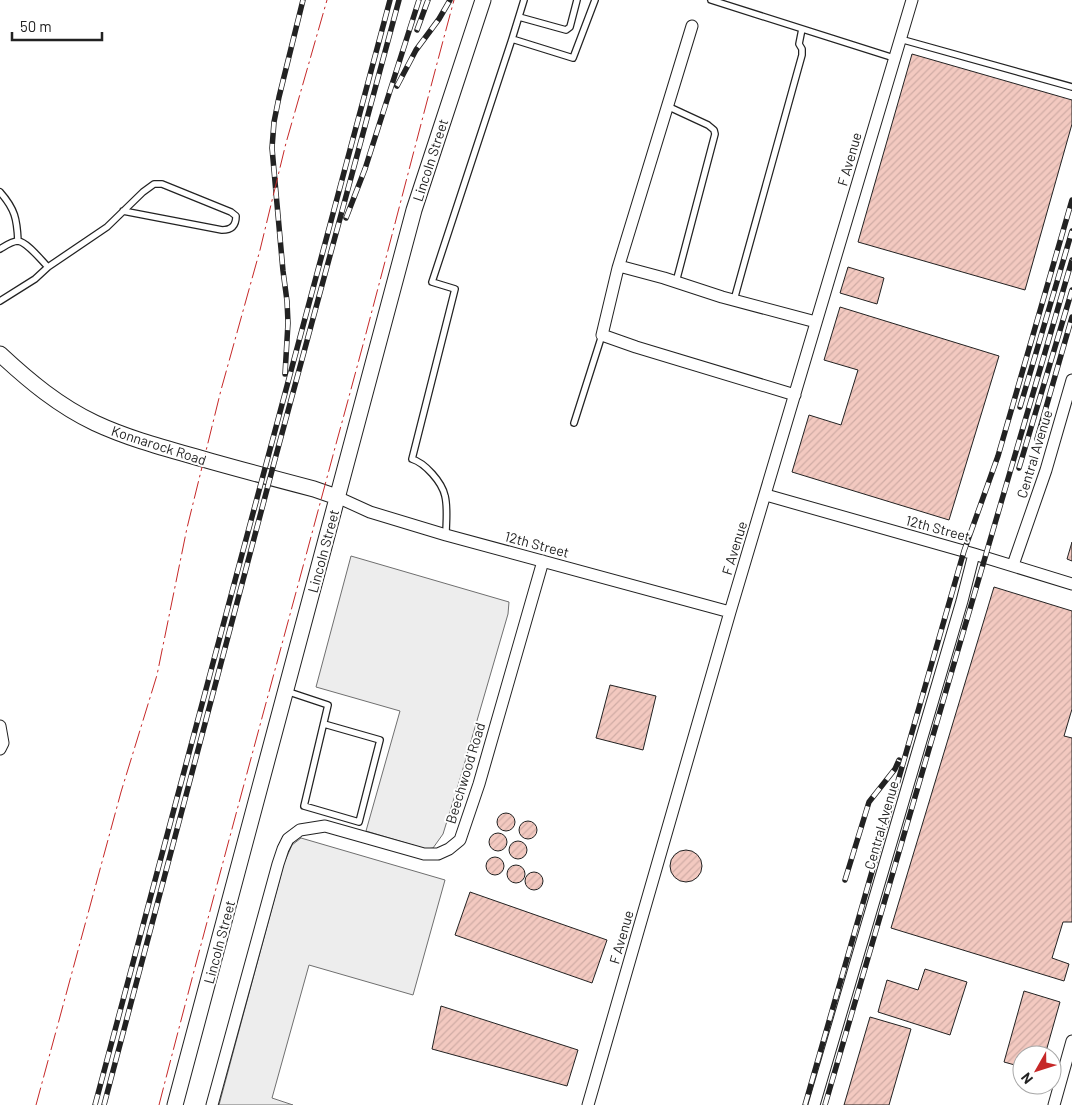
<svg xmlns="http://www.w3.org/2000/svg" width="1072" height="1105" font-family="Barlow,sans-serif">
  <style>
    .parking { fill: #ededed; stroke: #6f6f6f }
    .building { fill: url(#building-hatch); stroke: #222 }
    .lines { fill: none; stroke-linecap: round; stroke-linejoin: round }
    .lane-casing { stroke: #222; stroke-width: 8 }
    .street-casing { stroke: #222; stroke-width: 13 }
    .secondary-casing { stroke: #222; stroke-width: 17 }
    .lane { stroke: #fff; stroke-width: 5.5 }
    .street { stroke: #fff; stroke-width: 11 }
    .secondary { stroke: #fff; stroke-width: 15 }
    .rail-casing { stroke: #222; stroke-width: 5.5 }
    .rail { stroke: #fff; stroke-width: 4; stroke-dasharray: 11; stroke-linecap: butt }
    .power { stroke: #c62828; stroke-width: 1; stroke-dasharray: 18 4 2.5 4; stroke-linecap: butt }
    .labels { text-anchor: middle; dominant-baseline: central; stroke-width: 4; stroke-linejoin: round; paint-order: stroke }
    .street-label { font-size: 14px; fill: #222; stroke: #fff }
  </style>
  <defs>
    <pattern id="building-hatch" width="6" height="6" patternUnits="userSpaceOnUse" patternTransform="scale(1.25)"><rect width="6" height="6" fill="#f3c9c0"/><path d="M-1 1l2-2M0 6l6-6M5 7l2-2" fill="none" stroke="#d0aca5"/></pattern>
  </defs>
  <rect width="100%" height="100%" fill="#fff"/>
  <path class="parking" d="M351,556L509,602L508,614L460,779L443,834L433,848L426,849L366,831L400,711L316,687Z
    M301,838L445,880L413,995L309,965L272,1098L293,1105H219L284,863L292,845Z"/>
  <path class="building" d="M912,54L1072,100V124L1025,290L858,242Z
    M848,267L884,278L877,304L840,293Z
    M840,307L999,356L949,520L792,472L809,415L841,425L858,370L824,360Z
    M1072,542V561L1067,559Z
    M994,587L1072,611V709L1064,736L1072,738V922H1063L1052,958L1069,964L1064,981L891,928Z
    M610,685L656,696L643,750L596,738Z
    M497 822a9 9 0 1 1 18 0a9 9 0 1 1-18 0Z
    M519 830a9 9 0 1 1 18 0a9 9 0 1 1-18 0Z
    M489 842a9 9 0 1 1 18 0a9 9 0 1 1-18 0Z
    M509 850a9 9 0 1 1 18 0a9 9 0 1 1-18 0Z
    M670 866a16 16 0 1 1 32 0a16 16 0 1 1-32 0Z
    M486 866a9 9 0 1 1 18 0a9 9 0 1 1-18 0Z
    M507 874a9 9 0 1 1 18 0a9 9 0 1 1-18 0Z
    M525 881a9 9 0 1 1 18 0a9 9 0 1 1-18 0Z
    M470,892L607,940L592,983L455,935Z
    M925,969L967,982L950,1035L878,1012L887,980L918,990Z
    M1024,991L1060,1002L1045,1055H1022V1067L1004,1062Z
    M441,1006L578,1050L567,1086L432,1049Z
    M870,1017L911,1029L889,1105H844Z"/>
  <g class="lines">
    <g class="lane-casing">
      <path id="lane" d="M711,0L894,58
        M519,17L566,30L570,27L577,0
        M512,39L524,0
        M900,39L1072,87
        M667,106L708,125L714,130L715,134L676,282
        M0,192C15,209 17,219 18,241
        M0,249C5,246 12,241 18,241C27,242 41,260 48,267
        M734,300L802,55V49L799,44L802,29
        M0,301L35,279L48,267L107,227L143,192L154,184H162L231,212L236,216C236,226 231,230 222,230L123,211
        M574,423L602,335
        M446,535C446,523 448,508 445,496C442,482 425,463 412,459L455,289L432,282L512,39L573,58L595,0
        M286,691L328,705L304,806L359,822L380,740L324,724"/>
    </g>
    <g class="street-casing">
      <path id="street" d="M692,26L618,268L602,335L636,347L795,395
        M619,266L664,278L722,297L816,322
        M766,495L974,554L1072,584
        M337,497L370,512L446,535L730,612
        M1013,565L1046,470L1072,380
        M0,726L3,743L0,749
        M212,1105L278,864L283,849L288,839L300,830L325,826L424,854H438L449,849L460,840L479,784L543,561
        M588,1105L730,612L912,0
        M814,1105L962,601L974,554
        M1054,1105L1072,1041"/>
    </g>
    <g class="secondary-casing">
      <path id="secondary" d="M0,354C29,381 59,406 95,423C125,437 157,446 189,455C230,467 272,478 314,489L337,497
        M175,1105L414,210L483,0"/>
    </g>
    <use href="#lane" class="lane"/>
    <use href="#street" class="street"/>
    <use href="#secondary" class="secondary"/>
    <g class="rail-casing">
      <path id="rail" d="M417,30L428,0
        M397,86L416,50L439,19L450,0
        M346,218L365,169L419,0
        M285,374L288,323L287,301L283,271L272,148L274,122L279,97L303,0
        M1020,407L1072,231
        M1037,439L1072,317
        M1019,468L1072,290
        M845,880L869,802L895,769L899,760
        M95,1105L390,0
        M104,1105L274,463L399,0
        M805,1105L964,551L998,456L1072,200
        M825,1105L1072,260"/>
    </g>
    <use href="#rail" class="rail"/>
    <path class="power" d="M36,1105L121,792L157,675L187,528L221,390L260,250L286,143L327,0
      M159,1105C216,884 277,664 336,444C377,296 414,148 454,0"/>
  </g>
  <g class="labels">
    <g class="street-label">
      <text transform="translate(849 159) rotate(-74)">F Avenue</text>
      <text transform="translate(430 160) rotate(-72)">Lincoln Street</text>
      <text transform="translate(159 445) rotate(18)">Konnarock Road</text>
      <text transform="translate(1034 454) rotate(-73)">Central Avenue</text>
      <text transform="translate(938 528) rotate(15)">12th Street</text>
      <text transform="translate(537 544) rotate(15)">12th Street</text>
      <text transform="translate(734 548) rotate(-73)">F Avenue</text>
      <text transform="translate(323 551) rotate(-75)">Lincoln Street</text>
      <text transform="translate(465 773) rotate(-73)">Beechwood Road</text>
      <text transform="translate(881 825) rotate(-74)">Central Avenue</text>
      <text transform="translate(621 937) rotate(-74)">F Avenue</text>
      <text transform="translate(219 942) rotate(-75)">Lincoln Street</text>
    </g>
  </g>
  <g transform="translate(1037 1070) rotate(231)"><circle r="24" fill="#ffffff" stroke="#a7a7a7"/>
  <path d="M0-4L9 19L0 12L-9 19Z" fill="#c62828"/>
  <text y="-8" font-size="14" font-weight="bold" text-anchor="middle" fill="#222222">N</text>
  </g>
  <path d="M12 32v8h90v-8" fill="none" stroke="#222222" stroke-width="2.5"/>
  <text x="20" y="32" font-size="15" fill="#222222" stroke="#ffffff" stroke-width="4" paint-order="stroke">50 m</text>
</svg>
